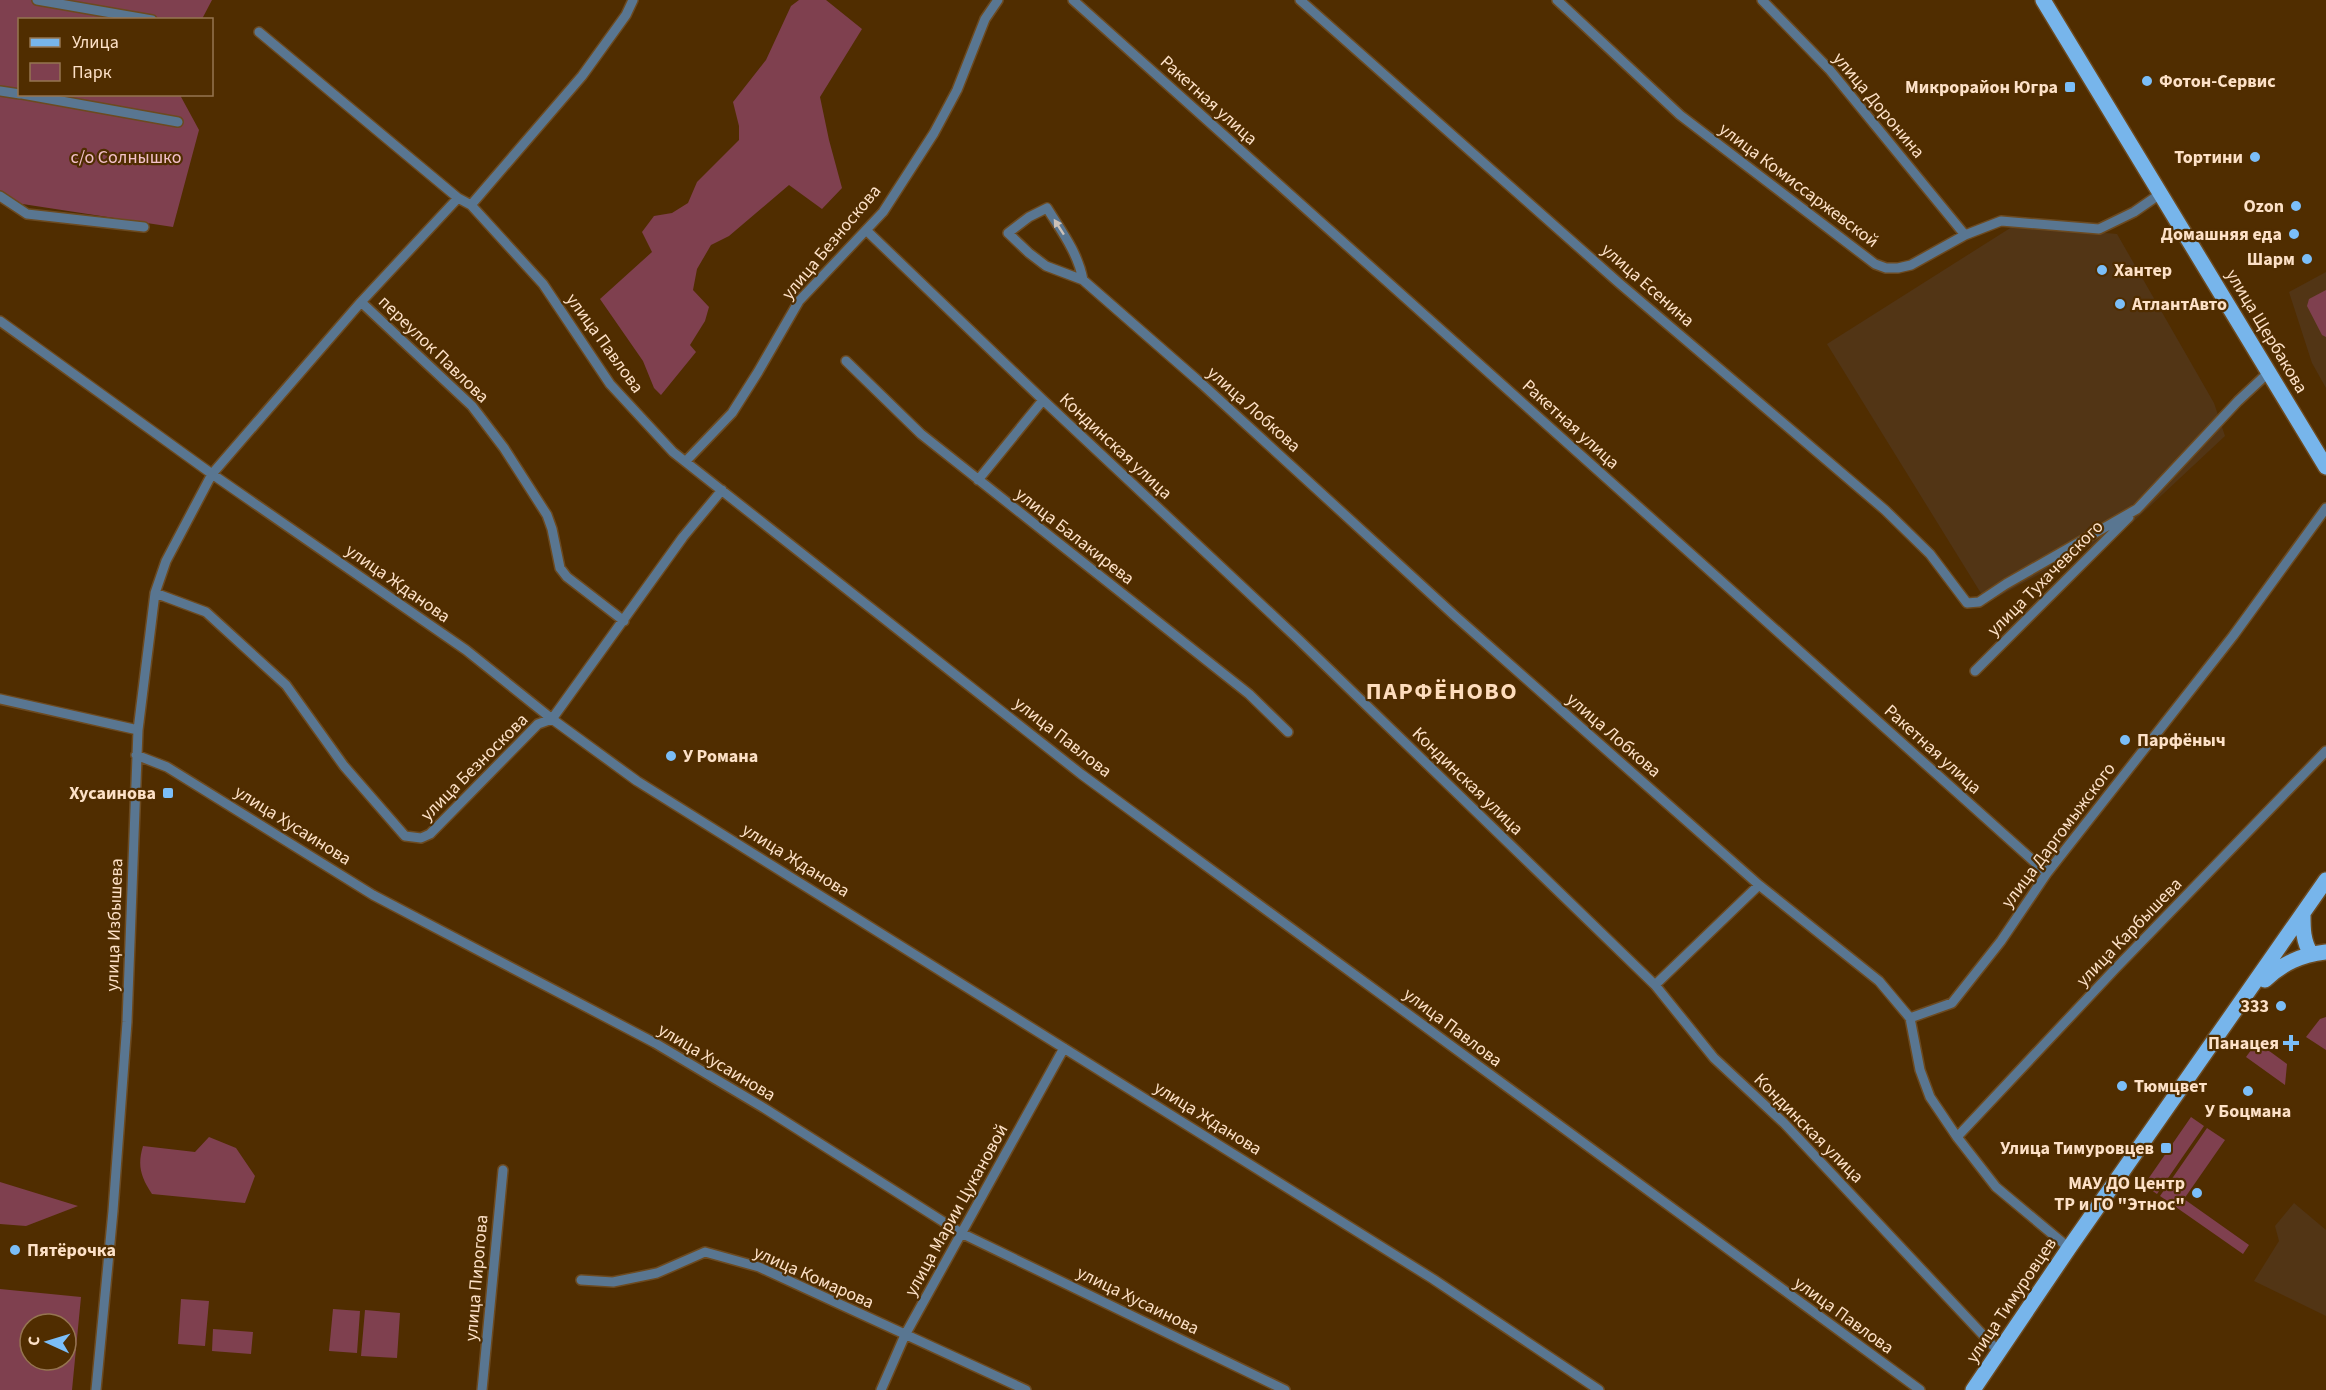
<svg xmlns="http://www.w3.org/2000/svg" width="2326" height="1390" font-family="'Source Sans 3',sans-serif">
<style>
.built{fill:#523515}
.green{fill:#7f404f;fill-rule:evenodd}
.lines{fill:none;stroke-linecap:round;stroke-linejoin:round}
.minor-casing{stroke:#6c4a20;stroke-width:12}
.primary-casing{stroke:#6c4a20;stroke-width:18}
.minor{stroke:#597691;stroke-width:9}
.primary{stroke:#77b5eb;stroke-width:15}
.oneway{fill:#ccc1b7}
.poi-dot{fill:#7bbef8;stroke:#502d00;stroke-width:2}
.labels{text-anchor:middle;stroke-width:4.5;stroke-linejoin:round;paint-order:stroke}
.poi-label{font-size:18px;font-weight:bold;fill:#fde1c7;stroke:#502d00;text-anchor:end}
.street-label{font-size:18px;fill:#fde1c7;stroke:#502d00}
.park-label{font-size:18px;fill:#f3c1ca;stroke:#502d00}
.district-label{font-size:24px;font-weight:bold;letter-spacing:1.5px;fill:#feddbd;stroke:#502d00}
</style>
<rect width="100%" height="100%" fill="#502d00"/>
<path class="built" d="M2015 225 2117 234 2214 403 2225 436 2132 523 1987 603 1827 344Z
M2326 272V388L2312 363 2289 292Z
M2294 1203 2326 1230V1316L2254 1281 2279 1241 2275 1226Z"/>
<path class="green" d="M0 0H212L202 19 20 20V94L180 95 199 130 173 227 16 203 0 192Z
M799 0H826L862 29 820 97 829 140 842 188 822 209 789 185 729 236 711 245 697 269 693 290 709 307 705 321 690 345 696 352 661 395 654 388 643 361 600 299 652 252 642 232 654 216 672 213 688 203 697 182 739 140V126L733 102 766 60 791 6Z
M2326 290V337L2322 335 2307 306 2309 299Z
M2326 1017V1050L2306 1037 2320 1019Z
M2257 1042 2287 1064 2285 1085 2246 1057Z
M2191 1117 2204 1126 2157 1194 2144 1185Z
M2207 1128 2225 1140 2184 1199 2249 1245 2243 1254 2160 1196Z
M209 1137 236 1148 255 1176 245 1203 152 1194C141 1177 137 1166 143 1146L195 1152Z
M0 1182 78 1206 26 1226 0 1224Z
M0 1289 81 1297 72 1390H0ZM30 1324H66V1360H30Z
M181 1299 209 1301 205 1346 178 1344Z
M333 1309 360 1311 357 1353 329 1351Z
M365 1310 400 1313 397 1358 361 1356Z
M213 1329 253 1332 251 1354 212 1351Z"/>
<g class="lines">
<defs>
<path id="minor" d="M37 0 152 20
M1073 0 2047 873
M1300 0 1619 283 1885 510 1930 554 1967 603 1979 602 2006 584 2137 509 2238 401 2269 372
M1557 0 1680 115 1875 264 1886 268H1898L1911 265 1965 235 2001 221 2099 229 2134 212 2160 194
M1762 0 1829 69 1965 235
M259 32 458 198 471 205 543 284 610 384 673 452 1081 774 1920 1390
M0 91 20 94
M22 94 178 122
M0 196 27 214 144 227
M471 205 582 76 626 15 633 0
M867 231 1043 400 1298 639 1655 985 1714 1058 1784 1123 1999 1352
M1083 280C1078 253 1062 232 1047 208L1029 217 1008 233 1029 253 1046 266 1083 280 1202 384 1454 615 1759 885 1879 981 1910 1018 1920 1070 1930 1097 1957 1137 1996 1187 2069 1248
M361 302 472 406 504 448 547 515 552 529 560 568 567 577 624 621
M0 321 212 474 466 650 552 719 637 781 1433 1279 1599 1390
M846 361 921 434 1249 694 1288 732
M686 461 732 413 758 372 799 301 883 212 934 133 957 90 985 19 998 0
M978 480 1043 400
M155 593 206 612 286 685 344 766 405 836 421 838 430 834 538 724 552 719 683 537 722 490
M1975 671 2129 517
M0 699 138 730
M136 755 167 767 373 895 655 1043 764 1108 961 1233 1285 1390
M1655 985 1759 885
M1910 1018 1952 1003 2001 941 2047 873 2233 636 2326 508
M1957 1137 2115 969 2326 751
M581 1280 613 1282 657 1273 705 1252 759 1267 1026 1390
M96 1390 113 1211 127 1022 138 730 155 593 166 561 212 474 361 302 458 198
M482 1390 503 1170
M881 1390 905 1335 1064 1048"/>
<path id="primary" d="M2043 0 2326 467
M2303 914C2303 929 2303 941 2311 954
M2265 980C2283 963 2301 955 2326 952
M1973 1390 2069 1248 2326 880"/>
</defs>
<use href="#minor" class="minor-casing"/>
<use href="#primary" class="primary-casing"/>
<use href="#minor" class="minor"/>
<use href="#primary" class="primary"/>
</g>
<defs><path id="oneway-solid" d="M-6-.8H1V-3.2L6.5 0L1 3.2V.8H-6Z" transform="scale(1.5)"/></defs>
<use class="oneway" href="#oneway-solid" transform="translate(1059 227) rotate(-123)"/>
<g class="poi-dot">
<circle cx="2147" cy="81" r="6"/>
<rect x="2064" y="81" width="12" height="12" rx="3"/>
<circle cx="2255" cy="157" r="6"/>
<circle cx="2296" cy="206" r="6"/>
<circle cx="2294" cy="234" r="6"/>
<circle cx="2307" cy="259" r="6"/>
<circle cx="2102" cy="270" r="6"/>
<circle cx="2120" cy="304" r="6"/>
<circle cx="2125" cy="740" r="6"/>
<circle cx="671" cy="756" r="6"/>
<rect x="162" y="787" width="12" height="12" rx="3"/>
<circle cx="2281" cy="1006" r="6"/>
<path d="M2288 1034h6v6h6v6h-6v6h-6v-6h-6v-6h6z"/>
<circle cx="2122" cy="1086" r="6"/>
<circle cx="2248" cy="1091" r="6"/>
<rect x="2160" y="1142" width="12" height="12" rx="3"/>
<circle cx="2197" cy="1193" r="6"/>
<circle cx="15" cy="1250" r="6"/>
</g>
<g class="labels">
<g class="poi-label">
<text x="2159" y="87" text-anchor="start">Фотон-Сервис</text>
<text x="2058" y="93">Микрорайон Югра</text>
<text x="2243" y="163">Тортини</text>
<text x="2284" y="212">Ozon</text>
<text x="2282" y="240">Домашняя еда</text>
<text x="2295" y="265">Шарм</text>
<text x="2114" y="276" text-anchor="start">Хантер</text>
<text x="2132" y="310" text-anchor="start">АтлантАвто</text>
<text x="2137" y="746" text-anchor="start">Парфёныч</text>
<text x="683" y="762" text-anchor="start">У Романа</text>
<text x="156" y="799">Хусаинова</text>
<text x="2269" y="1012">333</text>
<text x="2279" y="1049">Панацея</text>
<text x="2134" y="1092" text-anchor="start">Тюмцвет</text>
<text x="2248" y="1117" text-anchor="middle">У Боцмана</text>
<text x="2154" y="1154">Улица Тимуровцев</text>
<text x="2185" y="1189">МАУ ДО Центр<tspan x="2185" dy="21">ТР и ГО "Этнос"</tspan></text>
<text x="27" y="1256" text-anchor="start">Пятёрочка</text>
</g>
<g class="street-label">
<text transform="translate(1209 100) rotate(42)" y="6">Ракетная улица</text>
<text transform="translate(1879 105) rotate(50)" y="6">улица Доронина</text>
<text transform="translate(1799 185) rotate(37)" y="6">улица Комиссаржевской</text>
<text transform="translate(831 242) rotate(-50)" y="6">улица Безноскова</text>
<text transform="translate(1648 285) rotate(41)" y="6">улица Есенина</text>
<text transform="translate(2267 331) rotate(59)" y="6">улица Щербакова</text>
<text transform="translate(605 343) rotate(54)" y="6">улица Павлова</text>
<text transform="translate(434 349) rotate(44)" y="6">переулок Павлова</text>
<text transform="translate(1254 409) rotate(42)" y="6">улица Лобкова</text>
<text transform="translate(1571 424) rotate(42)" y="6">Ракетная улица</text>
<text transform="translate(1116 446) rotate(43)" y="6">Кондинская улица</text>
<text transform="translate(1075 536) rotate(38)" y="6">улица Балакирева</text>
<text transform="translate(2045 578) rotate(-45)" y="6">улица Тухачевского</text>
<text transform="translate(398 583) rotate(35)" y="6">улица Жданова</text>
<text transform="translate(1614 735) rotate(41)" y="6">улица Лобкова</text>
<text transform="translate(1063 737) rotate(38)" y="6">улица Павлова</text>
<text transform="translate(1933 749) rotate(42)" y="6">Ракетная улица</text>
<text transform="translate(474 767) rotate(-45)" y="6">улица Безноскова</text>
<text transform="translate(1468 781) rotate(44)" y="6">Кондинская улица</text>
<text transform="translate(293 825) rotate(32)" y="6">улица Хусаинова</text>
<text transform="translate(2058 835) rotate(-53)" y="6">улица Даргомыжского</text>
<text transform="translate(796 860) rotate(32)" y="6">улица Жданова</text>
<text transform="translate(114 925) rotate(-88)" y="6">улица Избышева</text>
<text transform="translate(2129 932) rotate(-46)" y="6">улица Карбышева</text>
<text transform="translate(1453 1027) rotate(37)" y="6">улица Павлова</text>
<text transform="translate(717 1062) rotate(31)" y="6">улица Хусаинова</text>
<text transform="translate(1208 1118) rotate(32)" y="6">улица Жданова</text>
<text transform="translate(1809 1128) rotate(45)" y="6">Кондинская улица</text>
<text transform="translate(956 1210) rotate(-61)" y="6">улица Марии Цукановой</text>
<text transform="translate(814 1277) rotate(24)" y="6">улица Комарова</text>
<text transform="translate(476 1278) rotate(-85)" y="6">улица Пирогова</text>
<text transform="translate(1138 1300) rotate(26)" y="6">улица Хусаинова</text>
<text transform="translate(2011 1300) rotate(-56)" y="6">улица Тимуровцев</text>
<text transform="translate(1844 1315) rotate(36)" y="6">улица Павлова</text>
</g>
<g class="park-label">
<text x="126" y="163">с/о Солнышко</text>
</g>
<g class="district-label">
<text x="1442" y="699">ПАРФЁНОВО</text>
</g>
</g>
<rect x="18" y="18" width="195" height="78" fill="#502d00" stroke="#957550" stroke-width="1.5"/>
<rect x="30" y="38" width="30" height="9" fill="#77b5eb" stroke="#957550" stroke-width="1.5"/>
<text x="72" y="48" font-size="18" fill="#fde1c7">Улица</text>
<rect x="30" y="63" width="30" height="18" fill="#7f404f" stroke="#957550" stroke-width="1.5"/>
<text x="72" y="78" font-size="18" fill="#fde1c7">Парк</text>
<g transform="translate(48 1342) rotate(274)"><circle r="28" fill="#502d00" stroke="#957550" stroke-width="1.5"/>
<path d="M0-4.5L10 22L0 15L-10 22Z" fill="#7bbef8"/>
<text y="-9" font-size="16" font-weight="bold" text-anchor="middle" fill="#fde1c7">С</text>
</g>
</svg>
